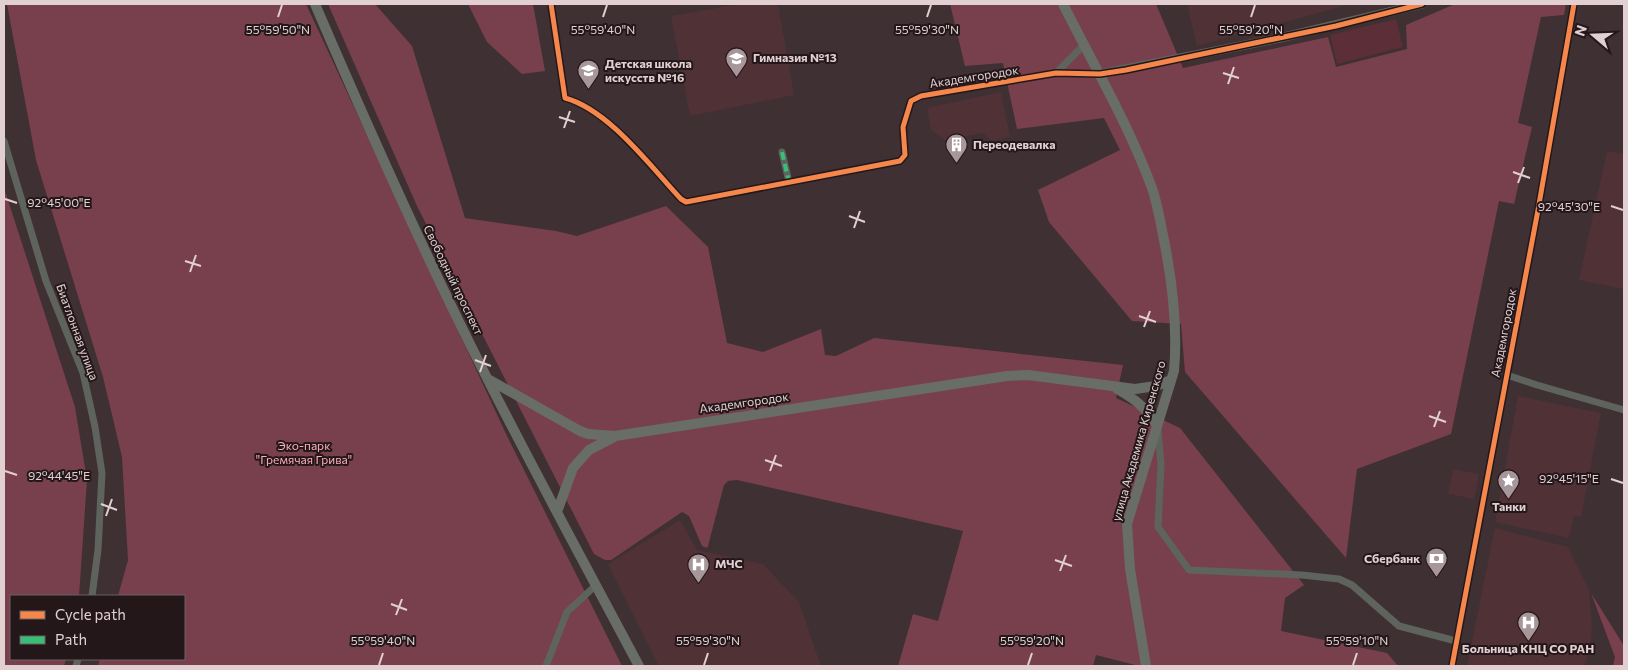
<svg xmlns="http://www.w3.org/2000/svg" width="1628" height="670" font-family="Commissioner,sans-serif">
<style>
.built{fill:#503136}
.green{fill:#5c2e37}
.forest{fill:#78404c}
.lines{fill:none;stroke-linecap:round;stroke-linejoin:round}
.minor{stroke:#5e635e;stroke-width:7}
.tertiary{stroke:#5e635e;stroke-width:9}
.secondary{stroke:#686d67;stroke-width:10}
.quiet{stroke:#3abd76;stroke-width:4;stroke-dasharray:8 4;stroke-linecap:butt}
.cycleway-casing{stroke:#231719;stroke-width:8}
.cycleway{stroke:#f5874c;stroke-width:5}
.ticks{fill:none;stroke:#e1cfd2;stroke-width:2}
.labels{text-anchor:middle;stroke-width:4;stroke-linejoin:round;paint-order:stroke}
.poi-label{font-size:12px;font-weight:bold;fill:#e1cfd2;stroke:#231719;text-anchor:start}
.street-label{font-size:12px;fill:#e1cfd2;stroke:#231719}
.park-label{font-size:12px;fill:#fcaebb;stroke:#231719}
.ticks-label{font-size:12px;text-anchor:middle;fill:#e1cfd2;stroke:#231719;stroke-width:4;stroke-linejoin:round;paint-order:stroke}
</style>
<rect width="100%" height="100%" fill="#3f3033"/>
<path class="built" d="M739 4H778L794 95 690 116 671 16Z
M1187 4H1351L1197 46Z
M1001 92 1010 137 992 141 983 133 945 140 931 130 927 108Z
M1607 151 1624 154V289L1579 280Z
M1518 396 1601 413 1581 517 1574 515 1569 538 1495 522Z
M1453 469 1479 474 1474 499 1448 494Z
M680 520 697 550 763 564 799 602 821 666H659L608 564Z
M1495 528 1568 547 1589 590 1592 627 1591 639 1585 666H1467Z"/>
<path class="green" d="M1396 19 1403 47 1337 64 1330 35Z"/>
<path class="forest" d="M7 4H306L507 436 622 666H98L100 659H184V596H118L128 560 122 457 103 377 36 160Z
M328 4H375L412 46 465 218 556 231 577 236 666 206 708 247 727 343 763 352 821 329 825 355 836 356 874 338 1123 365 1116 398 1180 428 1304 585 1285 598 1281 631 1387 653 1398 666H1139L1096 655 1093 666H898L913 614 938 621 963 531 737 480 728 481 724 485 708 546 707 548 702 546 689 516 682 512 611 560H605L594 554 417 206Z
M468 4H533L545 71 522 74 487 42Z
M950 4H1156L1183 68 1328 37 1336 67 1407 49 1406 25 1455 4H1566L1564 15 1541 17 1518 123 1532 127 1514 204 1499 201 1451 434 1357 469 1346 558 1185 372 1181 324 1132 321 1049 222 1038 190 1120 150 1104 118 1017 129 1003 63 965 66Z
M4 188 75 407 87 480 79 596H11V659H66L64 666H4Z
M1591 593 1624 646V666H1613L1615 657Z"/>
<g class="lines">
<path class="minor" d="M551 4 565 98C609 110 650 166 681 199L686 202 900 161 905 155 903 127 911 101 921 96 1056 73 1100 74
M1056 73 1084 45
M4 141 46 281 83 373 95 427 102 473 98 550 92 596
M782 152 789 182
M1507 375 1537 385 1624 410
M1158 430 1161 464 1158 527 1189 570 1302 575 1339 579 1352 585 1399 626 1456 641
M76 666 78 659
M546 666 567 612 595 586
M1452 666 1538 210 1574 4"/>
<path class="tertiary" d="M1100 74 1280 38 1422 4"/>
<path class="secondary" d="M315 4C369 130 425 256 487 378 536 475 588 570 639 666
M1063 4C1093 64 1128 123 1152 188 1157 203 1160 219 1163 235 1172 279 1178 326 1174 371L1127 524 1130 569 1146 666
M488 379 580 431 588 434 615 436 1007 376 1028 375 1135 389 1156 386 1171 380
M1117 389C1135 399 1145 407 1157 425
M557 512 573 468 589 450 614 437"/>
<path class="quiet" d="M782 152 789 182"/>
<defs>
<path id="cycleway" d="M551 4 565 98C609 110 650 166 681 199L686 202 900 161 905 155 903 127 911 101 921 96 1056 73 1100 74 1126 70 1336 26 1422 4
M1452 666 1538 210 1574 4"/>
</defs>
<use href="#cycleway" class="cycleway-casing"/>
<use href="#cycleway" class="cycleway"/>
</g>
<path class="ticks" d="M278 17 282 5M603 17 607 5M927 17 931 5M1251 17 1255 5M1223 73 1239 78M1228 84 1234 67M559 117 575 122M564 128 570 111M1513 172 1530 178M1518 183 1524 167M5 199 17 203M1611 206 1623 210M849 216 865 222M854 228 860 211M185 261 201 266M190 272 196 255M1139 316 1156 322M1144 327 1150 311M475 360 491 366M480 372 486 355M1429 416 1446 422M1434 427 1440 411M765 460 782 466M5 471 17 475M770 471 776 455M1611 479 1623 483M101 504 117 510M106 516 112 499M1055 560 1072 566M1060 571 1066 555M391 604 407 610M396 615 402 599M379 665 383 653M704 665 708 653M1028 665 1032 653M1353 665 1357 653"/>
<defs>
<symbol id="school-pin" viewBox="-11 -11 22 30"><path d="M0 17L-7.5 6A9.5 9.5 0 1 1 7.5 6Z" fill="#a8979a" stroke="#231719"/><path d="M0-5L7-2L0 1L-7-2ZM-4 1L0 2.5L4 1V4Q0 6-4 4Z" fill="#fff"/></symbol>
<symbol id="building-pin" viewBox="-11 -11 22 30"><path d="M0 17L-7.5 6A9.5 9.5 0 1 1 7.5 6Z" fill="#a8979a" stroke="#231719"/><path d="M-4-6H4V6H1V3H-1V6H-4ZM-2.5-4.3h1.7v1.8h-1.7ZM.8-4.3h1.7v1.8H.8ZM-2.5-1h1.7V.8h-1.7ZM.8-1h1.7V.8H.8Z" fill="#fff"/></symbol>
<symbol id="sight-pin" viewBox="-11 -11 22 30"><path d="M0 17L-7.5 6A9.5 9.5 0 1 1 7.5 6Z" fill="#a8979a" stroke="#231719"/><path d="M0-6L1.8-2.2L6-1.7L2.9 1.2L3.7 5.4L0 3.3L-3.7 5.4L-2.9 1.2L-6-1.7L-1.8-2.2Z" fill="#fff"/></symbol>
<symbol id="bank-pin" viewBox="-11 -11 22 30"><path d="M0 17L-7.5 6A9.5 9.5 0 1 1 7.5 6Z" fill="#a8979a" stroke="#231719"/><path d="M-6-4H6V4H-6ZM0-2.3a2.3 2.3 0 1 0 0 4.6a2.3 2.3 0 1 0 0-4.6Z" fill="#fff"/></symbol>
<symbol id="hospital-pin" viewBox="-11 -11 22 30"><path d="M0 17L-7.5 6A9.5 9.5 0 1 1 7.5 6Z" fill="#a8979a" stroke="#231719"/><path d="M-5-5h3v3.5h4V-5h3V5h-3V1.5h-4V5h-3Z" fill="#fff"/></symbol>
</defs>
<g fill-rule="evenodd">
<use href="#school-pin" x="724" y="46" width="25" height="34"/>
<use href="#school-pin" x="576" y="58" width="25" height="34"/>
<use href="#building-pin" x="944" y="132" width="25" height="34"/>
<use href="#sight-pin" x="1496" y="468" width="25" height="34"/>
<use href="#bank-pin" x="1424" y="546" width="25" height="34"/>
<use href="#hospital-pin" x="686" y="552" width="25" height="34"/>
<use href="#hospital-pin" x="1516" y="610" width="25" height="34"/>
</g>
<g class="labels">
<g class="poi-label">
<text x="753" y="62">Гимназия №13</text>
<text x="605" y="68">Детская школа<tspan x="605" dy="14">искусств №16</tspan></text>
<text x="973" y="149">Переодевалка</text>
<text x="1509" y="511" text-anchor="middle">Танки</text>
<text x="1420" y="563" text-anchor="end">Сбербанк</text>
<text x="715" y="568">МЧС</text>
<text x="1528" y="653" text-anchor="middle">Больница КНЦ СО РАН</text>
</g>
<g class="street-label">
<text transform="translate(974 77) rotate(-9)" y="4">Академгородок</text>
<text transform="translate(453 280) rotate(64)" y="4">Свободный проспект</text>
<text transform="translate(77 332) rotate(70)" y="4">Биатлонная улица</text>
<text transform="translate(1504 333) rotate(-79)" y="4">Академгородок</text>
<text transform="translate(744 403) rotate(-8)" y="4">Академгородок</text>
<text transform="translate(1139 441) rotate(-74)" y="4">улица Академика Киренского</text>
</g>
<g class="park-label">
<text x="304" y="450">Эко-парк<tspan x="304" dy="14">"Гремячая Грива"</tspan></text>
</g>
</g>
<g class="ticks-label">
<text x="278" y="34">55°59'50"N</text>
<text x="603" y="34">55°59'40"N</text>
<text x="927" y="34">55°59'30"N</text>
<text x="1251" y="34">55°59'20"N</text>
<text x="59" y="207">92°45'00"E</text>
<text x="1569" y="211">92°45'30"E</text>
<text x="59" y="480">92°44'45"E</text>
<text x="1569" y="483">92°45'15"E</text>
<text x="383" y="645">55°59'40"N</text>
<text x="708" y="645">55°59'30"N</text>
<text x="1032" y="645">55°59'20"N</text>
<text x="1357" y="645">55°59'10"N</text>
</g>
<rect width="1628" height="670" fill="none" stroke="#e1cfd2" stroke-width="10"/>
<rect x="10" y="595" width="175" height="65" fill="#231719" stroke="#6f6163"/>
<rect x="20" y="611" width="25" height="8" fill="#f5874c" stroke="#6f6163"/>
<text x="55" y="620" font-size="15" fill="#e1cfd2">Cycle path</text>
<rect x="20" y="636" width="25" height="8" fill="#3abd76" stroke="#6f6163"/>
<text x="55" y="645" font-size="15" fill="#e1cfd2">Path</text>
<g transform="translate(1593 35) rotate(289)" stroke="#231719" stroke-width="4" paint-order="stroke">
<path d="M0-4L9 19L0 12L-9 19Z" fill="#e1cfd2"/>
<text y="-8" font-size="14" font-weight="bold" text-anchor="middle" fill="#e1cfd2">N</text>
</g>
</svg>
